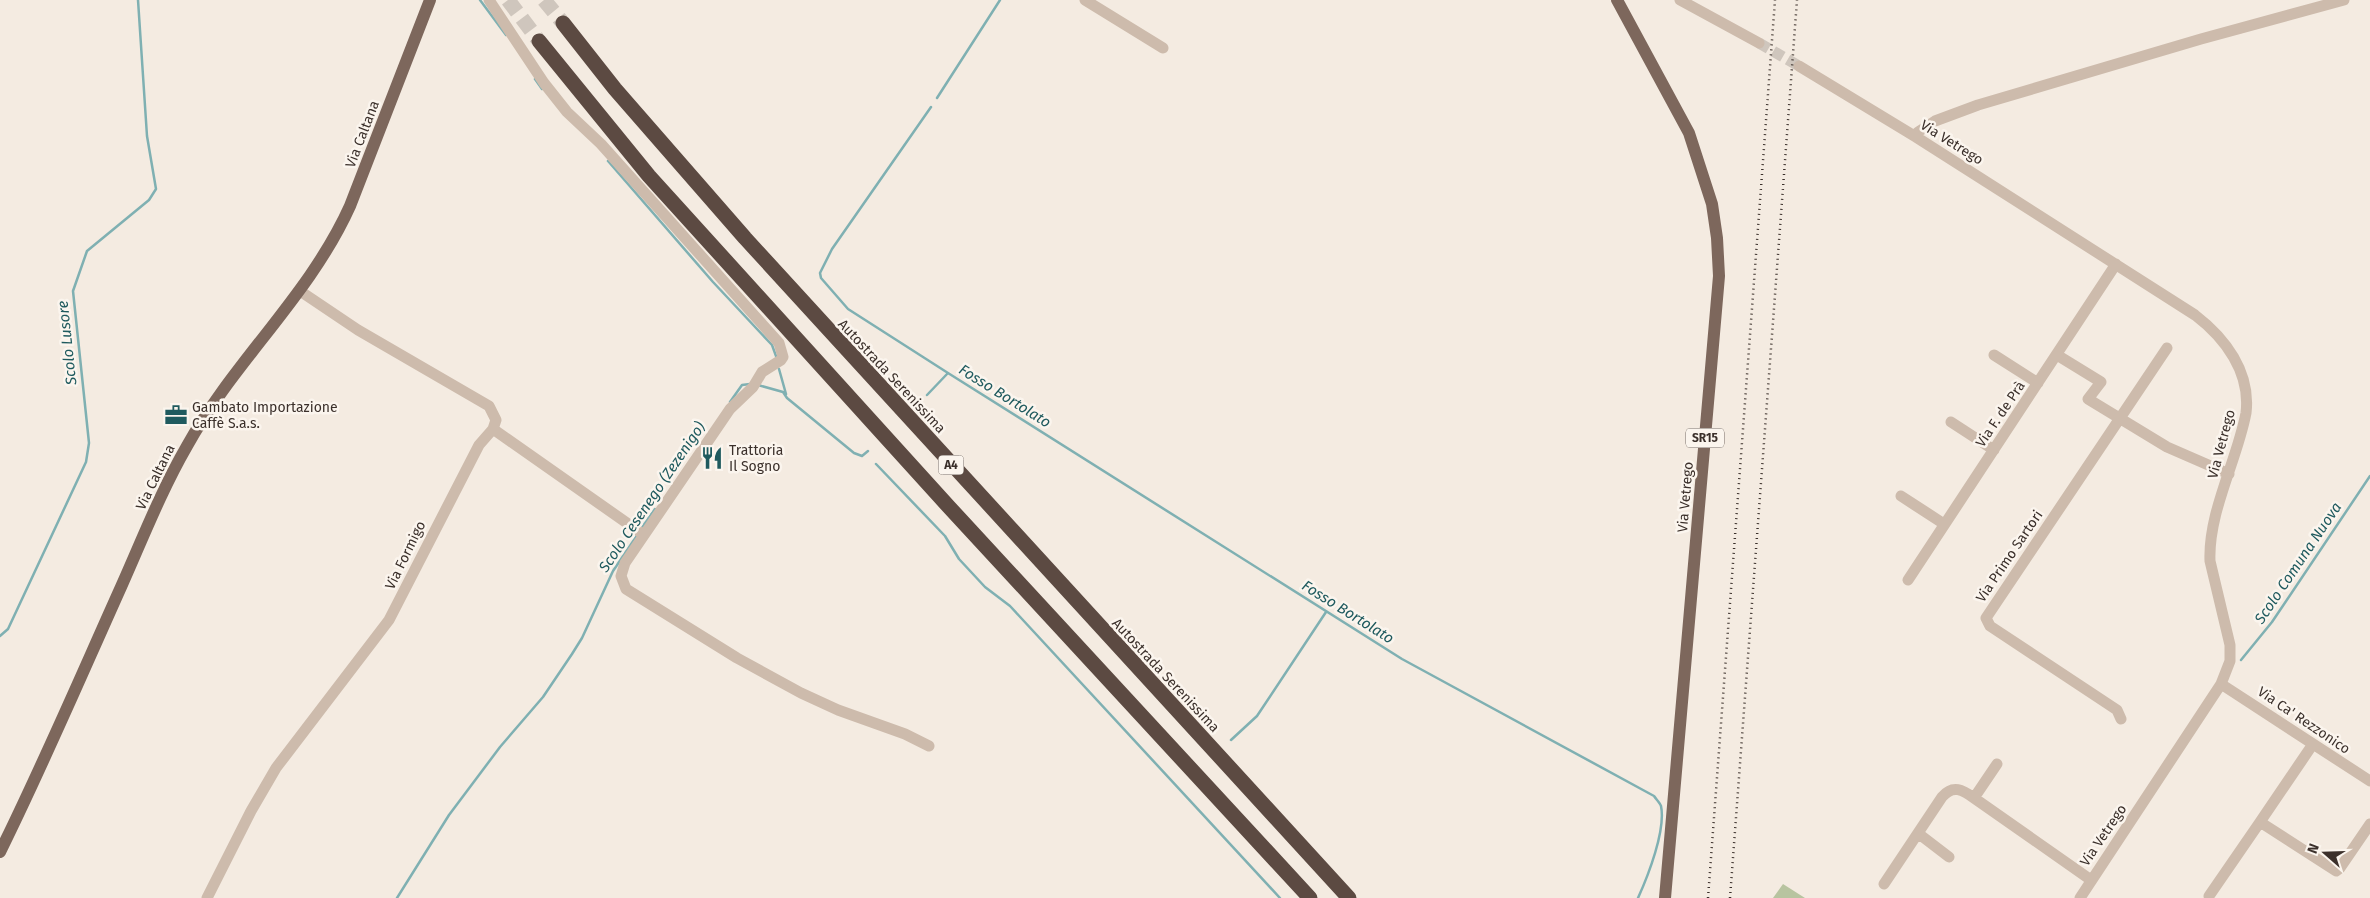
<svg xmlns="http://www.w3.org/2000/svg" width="2370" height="898" font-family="'Fira Sans',sans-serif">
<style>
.green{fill:#b8c4a0}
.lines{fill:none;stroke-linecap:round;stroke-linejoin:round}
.stream{stroke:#7fb0b2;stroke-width:2.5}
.minor-tunnel{stroke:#cfc6bd;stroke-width:11;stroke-dasharray:11 5.5;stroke-linecap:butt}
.highway-tunnel{stroke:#cfc6bd;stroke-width:15;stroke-dasharray:15 8;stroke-linecap:butt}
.minor{stroke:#cdbbac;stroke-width:11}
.major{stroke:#7d675c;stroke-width:12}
.highway{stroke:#5c4a42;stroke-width:15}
.rail{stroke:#3b302b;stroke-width:2.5;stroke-dasharray:1 4;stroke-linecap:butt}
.labels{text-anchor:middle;stroke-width:5;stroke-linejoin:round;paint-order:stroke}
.shield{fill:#fbf5ee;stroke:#756b66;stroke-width:1}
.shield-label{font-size:12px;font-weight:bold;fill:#3b302b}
.street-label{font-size:14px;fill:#3b302b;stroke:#fbf5ee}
.poi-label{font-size:14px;fill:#3b302b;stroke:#fbf5ee;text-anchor:start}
.water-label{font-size:15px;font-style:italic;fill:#1f5a5e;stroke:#fbf5ee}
</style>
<rect width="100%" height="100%" fill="#f4ebe1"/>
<path class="green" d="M1783 884 1805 898H1773Z"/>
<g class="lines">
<path class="stream" d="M480 0 506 35
M535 79 542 89
M937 98 1000 0
M608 161 713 282 772 345 776 356
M779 369 786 394
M948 373 1402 659 1654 796C1656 799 1660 803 1661 806 1666 830 1648 876 1638 898
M758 385 783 392 787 398 854 453 862 456 868 451
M927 395 948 373 848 309 821 278 820 273 832 249 931 107
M730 402 742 385 750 384
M876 464 945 536 959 559 985 587 1010 606 1280 898
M641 529 655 509
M0 636 8 629 86 462 89 443 73 291 87 251 149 200 156 189 147 136 138 0
M2241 660 2272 622 2370 476
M1231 740 1257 716 1326 612
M397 898 449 815 500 747 543 697 572 654 582 638 613 571 638 534"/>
<path class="minor-tunnel" d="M1759 43 1799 66"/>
<path class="highway-tunnel" d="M508 0 539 41
M544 0 563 23"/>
<path class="minor" d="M489 0 544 83 567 112 601 144 779 343 783 357 781 360 762 372 753 387 730 409 625 563 621 576 626 589 737 658 801 693 838 710 905 734 929 746
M1085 0 1163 48
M1680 0 1759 43
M1799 66 1916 137 2195 315C2225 338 2251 372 2246 413 2237 461 2208 512 2210 561L2230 645V661L2221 684 2080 898
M1916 137 1918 132 1935 121 1978 105 2201 39 2344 0
M1994 355 2038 383
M2057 355 2101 382 2088 399 2167 447 2229 474
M1951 422 1994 450
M493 429 644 535
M1901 496 1944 524
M1908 580 2116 264
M2221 684 2370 781
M2121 719 2117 710 1990 626 1986 618 2167 348
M2313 744 2260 822 2336 871 2340 868 2370 824
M1974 798 1997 764
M1919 834 1949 857
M1884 884 1942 797C1953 784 1963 790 1974 798L2091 880
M2209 896 2260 822
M207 898 251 811 276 768 389 620 479 445 493 429 496 420 489 406 358 330 300 291"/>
<path class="major" d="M1617 0 1689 133 1712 204 1717 238 1719 276 1665 898
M0 852C43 765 81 676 121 587 142 540 161 491 187 446 234 361 310 295 350 206L430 0"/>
<path class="highway" d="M563 23 615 89 745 238 1349 898
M539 41 649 176 949 507 1310 898"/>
<path class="rail" d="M1708 898 1775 0
M1730 898 1797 0"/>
</g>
<defs>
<symbol id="office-bare" viewBox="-9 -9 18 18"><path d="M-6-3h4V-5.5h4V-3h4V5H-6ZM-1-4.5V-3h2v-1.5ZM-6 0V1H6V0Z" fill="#1f5a5e" stroke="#fbf5ee" stroke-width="2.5" paint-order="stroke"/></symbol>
<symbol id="restaurant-bare" viewBox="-9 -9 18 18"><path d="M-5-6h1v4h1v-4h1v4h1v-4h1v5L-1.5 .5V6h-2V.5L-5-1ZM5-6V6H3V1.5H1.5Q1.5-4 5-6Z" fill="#1f5a5e" stroke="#fbf5ee" stroke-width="2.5" paint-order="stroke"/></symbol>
</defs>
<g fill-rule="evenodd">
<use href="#office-bare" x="160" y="399" width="32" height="32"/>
<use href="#restaurant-bare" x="696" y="442" width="32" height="32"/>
</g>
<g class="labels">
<g class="shield">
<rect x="1686" y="428.5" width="38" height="19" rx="4"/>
<rect x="938.5" y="455.5" width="25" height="19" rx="4"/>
</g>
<g class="shield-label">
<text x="1705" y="442">SR15</text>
<text x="951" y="469">A4</text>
</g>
<g class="street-label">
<text transform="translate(362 134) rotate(-69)" y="5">Via Caltana</text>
<text transform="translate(1952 142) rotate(32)" y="5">Via Vetrego</text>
<text transform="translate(892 376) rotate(47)" y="5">Autostrada Serenissima</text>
<text transform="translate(2000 414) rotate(-56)" y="5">Via F. de Prà</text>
<text transform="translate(2221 444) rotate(-75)" y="5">Via Vetrego</text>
<text transform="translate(155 477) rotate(-64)" y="5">Via Caltana</text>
<text transform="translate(1685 497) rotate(-85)" y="5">Via Vetrego</text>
<text transform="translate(405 555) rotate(-64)" y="5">Via Formigo</text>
<text transform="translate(2009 556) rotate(-56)" y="5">Via Primo Sartori</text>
<text transform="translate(1166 675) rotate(47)" y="5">Autostrada Serenissima</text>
<text transform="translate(2304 720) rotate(34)" y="5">Via Ca' Rezzonico</text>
<text transform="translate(2103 835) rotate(-56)" y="5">Via Vetrego</text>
</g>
<g class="poi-label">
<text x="192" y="412">Gambato Importazione<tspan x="192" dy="16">Caffè S.a.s.</tspan></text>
<text x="729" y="455">Trattoria<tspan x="729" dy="16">Il Sogno</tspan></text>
</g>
<g class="water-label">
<text transform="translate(67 343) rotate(-96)" y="5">Scolo Lusore</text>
<text transform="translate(1005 396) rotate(32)" y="5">Fosso Bortolato</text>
<text transform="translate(652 497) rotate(-56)" y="5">Scolo Cesenego (Zezenigo)</text>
<text transform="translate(2298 563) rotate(-56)" y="5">Scolo Comuna Nuova</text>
<text transform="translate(1348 612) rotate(32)" y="5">Fosso Bortolato</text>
</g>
</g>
<g transform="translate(2325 853) rotate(290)" stroke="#fbf5ee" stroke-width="4" paint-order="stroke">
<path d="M0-4L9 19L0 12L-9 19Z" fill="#3b302b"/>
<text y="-8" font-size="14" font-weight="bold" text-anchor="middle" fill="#3b302b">N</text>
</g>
</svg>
